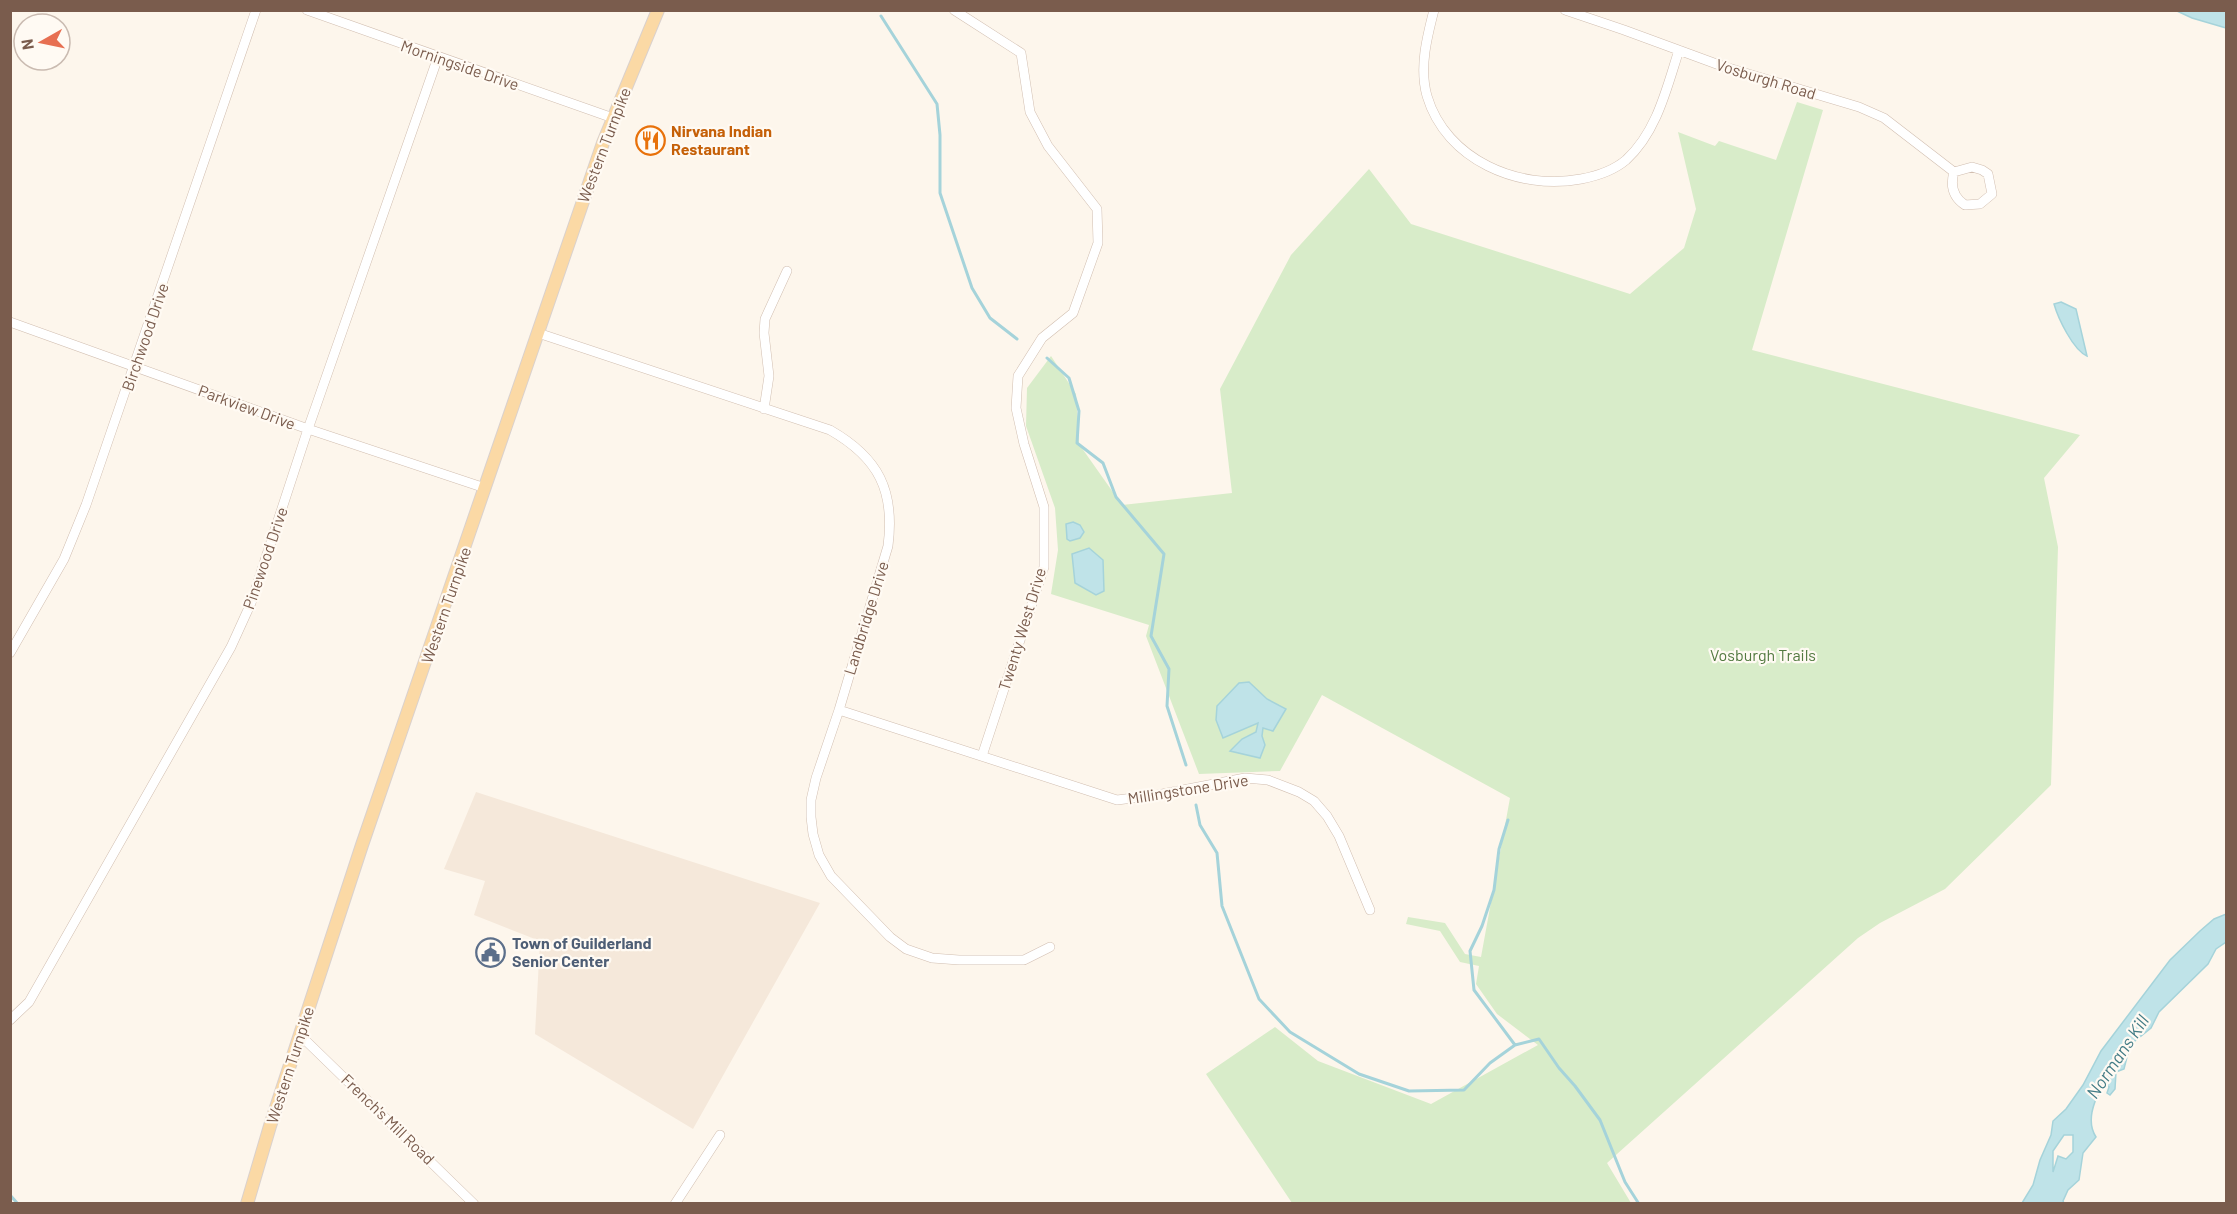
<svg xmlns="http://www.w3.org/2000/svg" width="2237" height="1214" font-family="Barlow,sans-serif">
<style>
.residential{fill:#f5e8da}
.green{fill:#d8ecc9}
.water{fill:#bfe3e8;stroke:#a5d3da;stroke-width:1.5;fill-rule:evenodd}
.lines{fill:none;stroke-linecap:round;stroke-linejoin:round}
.stream{stroke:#a5d3da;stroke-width:3}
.minor-casing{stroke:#d1beb0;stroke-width:10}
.major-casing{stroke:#dad1cd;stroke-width:14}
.minor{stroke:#fff;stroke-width:9}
.major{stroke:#fbd9a5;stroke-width:12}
.labels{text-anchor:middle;stroke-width:4.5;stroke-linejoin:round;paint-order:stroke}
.street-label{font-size:16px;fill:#7a5c4d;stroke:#fffaf3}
.food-label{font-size:16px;font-weight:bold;fill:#c56008;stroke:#fffaf3;text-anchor:start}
.park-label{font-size:16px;fill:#537a41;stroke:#fffaf3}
.service-label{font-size:16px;font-weight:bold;fill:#4e5e75;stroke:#fffaf3;text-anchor:start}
.water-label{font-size:18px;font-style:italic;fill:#437c86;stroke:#fffaf3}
</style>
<rect width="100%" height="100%" fill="#fdf6ec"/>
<path class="residential" d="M476 792 820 903 693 1129 535 1034 540 941 474 915 485 881 444 869Z"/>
<path class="green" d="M1797 102 1823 110 1752 350 2080 435 2044 478 2058 547 2051 785 1945 889 1880 923 1858 938 1607 1163 1631 1203H1292L1206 1074 1275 1027 1318 1061 1431 1104 1538 1045 1497 1014 1476 984 1479 966 1460 962 1440 931 1406 924 1408 917 1445 923 1465 954 1481 957 1510 798 1322 695 1280 771 1199 774 1146 636 1149 625 1051 594 1058 550 1055 508 1026 426 1027 388 1051 356 1076 394 1079 444 1122 505 1232 493 1220 389 1291 255 1369 169 1411 224 1630 294 1684 248 1696 209 1678 132 1715 146 1719 141 1776 160Z"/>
<path class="water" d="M2177 11H2226V28L2192 18Z
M2061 302 2076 309 2087 356C2073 350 2058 318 2054 304Z
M1073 522 1080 525 1084 532 1080 538 1070 541 1067 539 1066 524Z
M1089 548 1103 560 1104 591 1096 595 1075 583 1072 554Z
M1249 682 1267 699 1286 709 1273 731 1263 728 1262 736 1265 745 1260 758 1230 751 1242 739 1256 732 1258 723 1223 738 1216 720 1217 706 1239 683Z
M2226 914V942L2216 949 2208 964 2159 1012 2151 1028 2130 1045 2124 1069 2116 1072 2115 1089 2110 1095 2107 1093 2109 1087 2105 1082C2095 1098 2085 1120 2096 1137L2083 1153 2079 1180 2068 1190 2063 1201 2064 1203H2022L2033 1185 2040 1160 2051 1135 2053 1121 2066 1109 2083 1085 2101 1051 2170 960 2200 931 2214 919ZM2064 1135H2073V1152L2066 1159 2058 1156 2053 1172V1151Z"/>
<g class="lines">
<path class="stream" d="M881 16 937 104 940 135V193L972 288 990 318 1017 339
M1047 358 1069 378 1079 411 1077 443 1103 463 1116 497 1164 554 1151 636 1169 669 1167 706 1186 765
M1196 805 1200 825 1217 853 1222 906 1259 999 1290 1032 1359 1074 1409 1091 1464 1090 1490 1063 1515 1045
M1508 820 1499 849 1494 890 1482 926 1470 951 1474 990 1515 1045 1539 1039 1559 1068 1575 1086 1600 1120 1625 1182 1639 1204
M10 1195 18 1204"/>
<defs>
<path id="minor" d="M307 10 613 118
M954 10 1021 53 1030 112 1048 146 1097 209 1098 243 1073 313 1042 338 1018 376 1016 408 1024 444 1044 507V567L982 756
M1434 10C1427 37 1419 68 1427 96 1446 160 1519 191 1581 179 1597 176 1613 171 1626 160 1657 132 1667 87 1679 50
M1565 10 1624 30 1722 66 1859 107 1884 118 1954 172
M1972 167 1982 170 1988 174 1992 194 1980 204 1965 205C1953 197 1950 186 1954 172Z
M10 322 308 429 485 488
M538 333 830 430C879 458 895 491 888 546L839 710 816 778 811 800V817L813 834 819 855 831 876 890 937 906 949 932 958 959 960H1024L1050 947
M764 409 769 376 764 333 765 319 787 271
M10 653 64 559 86 505 256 10
M839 710 1117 800 1157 795 1245 778 1268 780 1299 792 1314 801 1327 816 1339 836 1370 910
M10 1020 29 1002 231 647 251 603 308 429 438 57
M300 1035 474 1204
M675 1204 720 1135"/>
<path id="major" d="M247 1204 270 1126 362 845 603 143 658 10"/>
</defs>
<use href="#minor" class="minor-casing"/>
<use href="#major" class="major-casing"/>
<use href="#minor" class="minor"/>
<use href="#major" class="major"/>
</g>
<defs>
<symbol id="restaurant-ring" viewBox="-11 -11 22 22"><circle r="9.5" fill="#fffaf3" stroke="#e8710a" stroke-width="1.5"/><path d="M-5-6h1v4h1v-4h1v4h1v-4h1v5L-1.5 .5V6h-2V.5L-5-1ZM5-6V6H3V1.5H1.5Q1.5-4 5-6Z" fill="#e8710a"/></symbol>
<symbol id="civic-ring" viewBox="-11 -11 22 22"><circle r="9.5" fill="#fffaf3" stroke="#5c6f8a" stroke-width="1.5"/><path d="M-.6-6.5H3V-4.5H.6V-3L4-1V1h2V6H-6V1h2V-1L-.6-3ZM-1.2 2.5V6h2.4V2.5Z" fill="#5c6f8a"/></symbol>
</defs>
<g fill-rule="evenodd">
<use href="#restaurant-ring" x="634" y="124" width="33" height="33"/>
<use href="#civic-ring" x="474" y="936" width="33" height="33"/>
</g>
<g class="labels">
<g class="street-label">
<text transform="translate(460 65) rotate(19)" y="6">Morningside Drive</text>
<text transform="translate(1766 79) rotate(17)" y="6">Vosburgh Road</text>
<text transform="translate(604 145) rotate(-69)" y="6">Western Turnpike</text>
<text transform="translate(145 337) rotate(-71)" y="6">Birchwood Drive</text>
<text transform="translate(247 407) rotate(20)" y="6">Parkview Drive</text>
<text transform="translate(265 558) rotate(-71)" y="6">Pinewood Drive</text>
<text transform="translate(446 605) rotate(-71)" y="6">Western Turnpike</text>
<text transform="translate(866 618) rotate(-73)" y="6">Landbridge Drive</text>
<text transform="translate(1022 629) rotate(-73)" y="6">Twenty West Drive</text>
<text transform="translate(1188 789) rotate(-9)" y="6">Millingstone Drive</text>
<text transform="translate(290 1065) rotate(-72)" y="6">Western Turnpike</text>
<text transform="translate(388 1119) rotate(44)" y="6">French's Mill Road</text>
</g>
<g class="food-label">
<text x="671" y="137">Nirvana Indian<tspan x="671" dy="18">Restaurant</tspan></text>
</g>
<g class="park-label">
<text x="1763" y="661">Vosburgh Trails</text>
</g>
<g class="service-label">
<text x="512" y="949">Town of Guilderland<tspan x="512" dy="18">Senior Center</tspan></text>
</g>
<g class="water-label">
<text transform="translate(2118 1057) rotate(-56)" y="6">Normans Kill</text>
</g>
</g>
<rect width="2237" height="1214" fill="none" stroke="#7a5c4d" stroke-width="24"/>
<g transform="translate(42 42) rotate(261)"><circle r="28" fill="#fffaf3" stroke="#cabbb1" stroke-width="1.5"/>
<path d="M0-4.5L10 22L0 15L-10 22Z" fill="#e76f51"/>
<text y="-9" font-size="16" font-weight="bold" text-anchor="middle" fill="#7a5c4d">N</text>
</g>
</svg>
